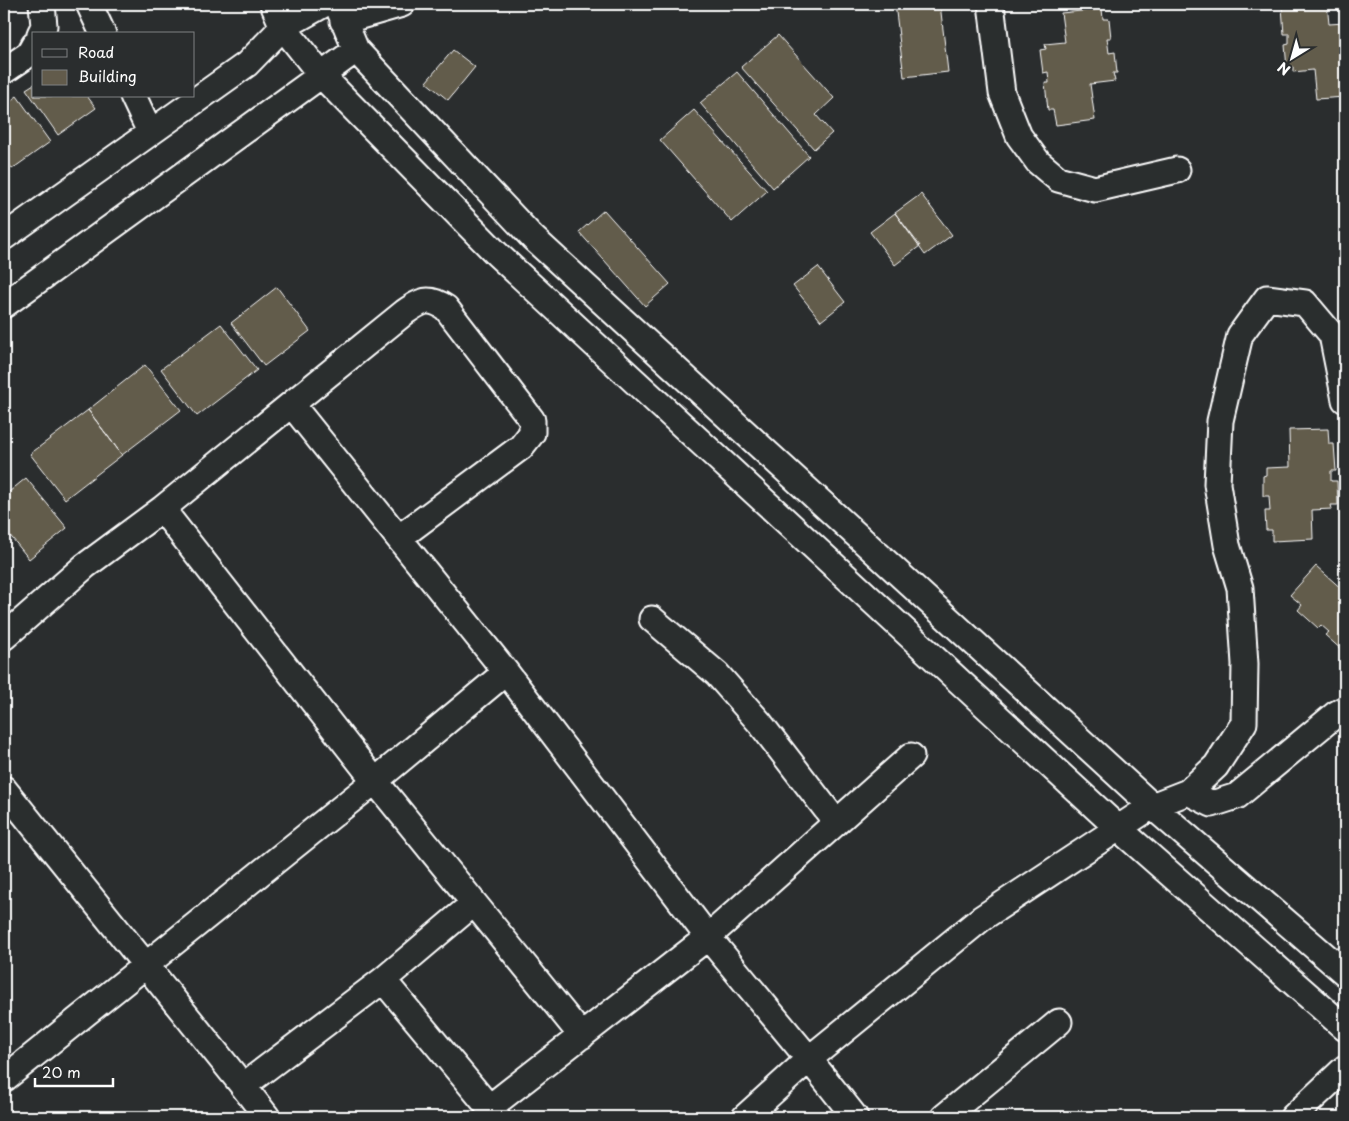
<svg xmlns="http://www.w3.org/2000/svg" width="1349" height="1121" font-family="'Playpen Sans',sans-serif">
<style>
.building{fill:#625b4b;stroke:#fff}
.lines{fill:none;stroke-linecap:round;stroke-linejoin:round}
.minor-casing{stroke:#fff;stroke-width:29}
.minor{stroke:#2a2d2e;stroke-width:25}
</style>
<rect width="100%" height="100%" fill="#2a2d2e"/>
<filter id="ink" filterUnits="userSpaceOnUse"><feTurbulence type="fractalNoise" baseFrequency=".02" numOctaves="2"/><feDisplacementMap in="SourceGraphic" scale="10" xChannelSelector="R" yChannelSelector="G"/><feConvolveMatrix kernelMatrix="1 2 1 2 8 2 1 2 1" color-interpolation-filters="sRGB"/></filter>
<g filter="url(#ink)">
<path class="building" d="M895 4H940L948 72 904 77Z
M1287 4H1327L1329 24 1345 23V97L1316 99 1313 70 1293 72V67L1287 68 1285 45 1289 44V34H1284L1282 7 1288 6Z
M1102 9 1103 19H1109L1111 38H1107L1109 53 1115 52 1117 73H1113L1115 81 1090 84 1095 120 1056 125 1053 110H1048L1045 83H1049L1048 72 1043 73 1040 50 1046 49 1045 44 1065 42 1061 13Z
M778 35 834 98 816 115 832 133 814 149 741 67Z
M453 50 475 67 448 100 426 82Z
M737 72 809 156 773 188 700 103Z
M34 84V96H87L96 108 58 135 26 89Z
M17 96 50 142 12 169 4 156V106Z
M694 110 767 191 732 222 660 140Z
M921 194 952 235 925 255 895 213Z
M604 210 670 284 645 306 579 232Z
M895 213 920 246 895 265 870 232Z
M818 267 845 302 821 321 793 286Z
M277 287 310 331 264 366 231 323Z
M221 324 257 370 197 416 161 369Z
M145 365 181 410 122 455 88 410Z
M88 410 122 455 65 499 30 454Z
M1328 429 1329 444H1334L1336 471H1331V481H1337L1338 505H1331L1332 509 1312 510 1313 539 1272 541V530H1266L1265 511H1270L1269 496H1263V476L1266 475V468L1290 467 1289 430Z
M26 478 67 528 29 559 4 528V496Z
M1316 566 1344 591 1345 589V648L1343 651 1325 635 1329 632 1321 625 1318 628 1298 610 1302 605 1290 595Z"/>
<g class="lines">
<defs>
<path id="minor" d="M89 4 103 34
M273 4 283 27 321 75 497 254 1118 828 1345 1028
M337 4 356 50 533 238 1152 806 1345 973
M991 4 1002 93 1019 136 1038 162 1058 179 1095 189 1177 170
M343 21 402 4
M40 34 44 26 42 4
M4 71 29 54 34 45
M133 96 150 132
M4 237 247 64 283 27 324 4
M4 305 356 50
M292 405 506 672 708 937 809 1059 745 1117
M162 509 375 781 582 1036
M652 619 717 674 760 723 836 822
M4 637 85 566 162 509 405 312C421 301 428 296 446 308L532 420V433L521 447 400 537
M4 789 243 1086 383 980 497 1117
M1188 792 1212 804 1237 796 1336 714 1345 709
M383 980 474 903
M4 1079 375 781 506 672
M243 1086 267 1117
M490 1107 708 937 911 756
M855 1117 809 1059 982 918 1152 806 1188 792 1216 766 1244 723 1245 664 1240 588 1227 545 1217 484 1220 421 1240 335 1267 298 1305 303 1332 335 1345 400
M944 1117 1059 1022
M1293 1117 1345 1068"/>
</defs>
<use href="#minor" class="minor-casing"/>
<use href="#minor" class="minor"/>
</g>
</g>
<rect width="1349" height="1121" fill="none" stroke="#2a2d2e" stroke-width="20"/>
<rect x="10" y="10" width="1329" height="1101" fill="none" stroke="#fff" stroke-width="2" filter="url(#ink)"/>
<rect x="32" y="32" width="162" height="65" fill="#2a2d2e" stroke="#7f8182"/>
<rect x="42" y="49" width="25" height="8" fill="#2a2d2e" stroke="#7f8182"/>
<text x="78" y="58" font-size="15" fill="#ffffff">Road</text>
<rect x="42" y="70" width="25" height="15" fill="#625b4b" stroke="#7f8182"/>
<text x="78" y="82" font-size="15" fill="#ffffff">Building</text>
<g transform="translate(1292 58) rotate(217)" stroke="#2a2d2e" stroke-width="4" paint-order="stroke">
<path d="M0-4L9 19L0 12L-9 19Z" fill="#ffffff"/>
<text y="-8" font-size="14" font-weight="bold" text-anchor="middle" fill="#ffffff">N</text>
</g>
<path d="M35 1078v8h78v-8" fill="none" stroke="#ffffff" stroke-width="2.5"/>
<text x="42" y="1078" font-size="15" fill="#ffffff" stroke="#2a2d2e" stroke-width="4" paint-order="stroke">20 m</text>
</svg>
